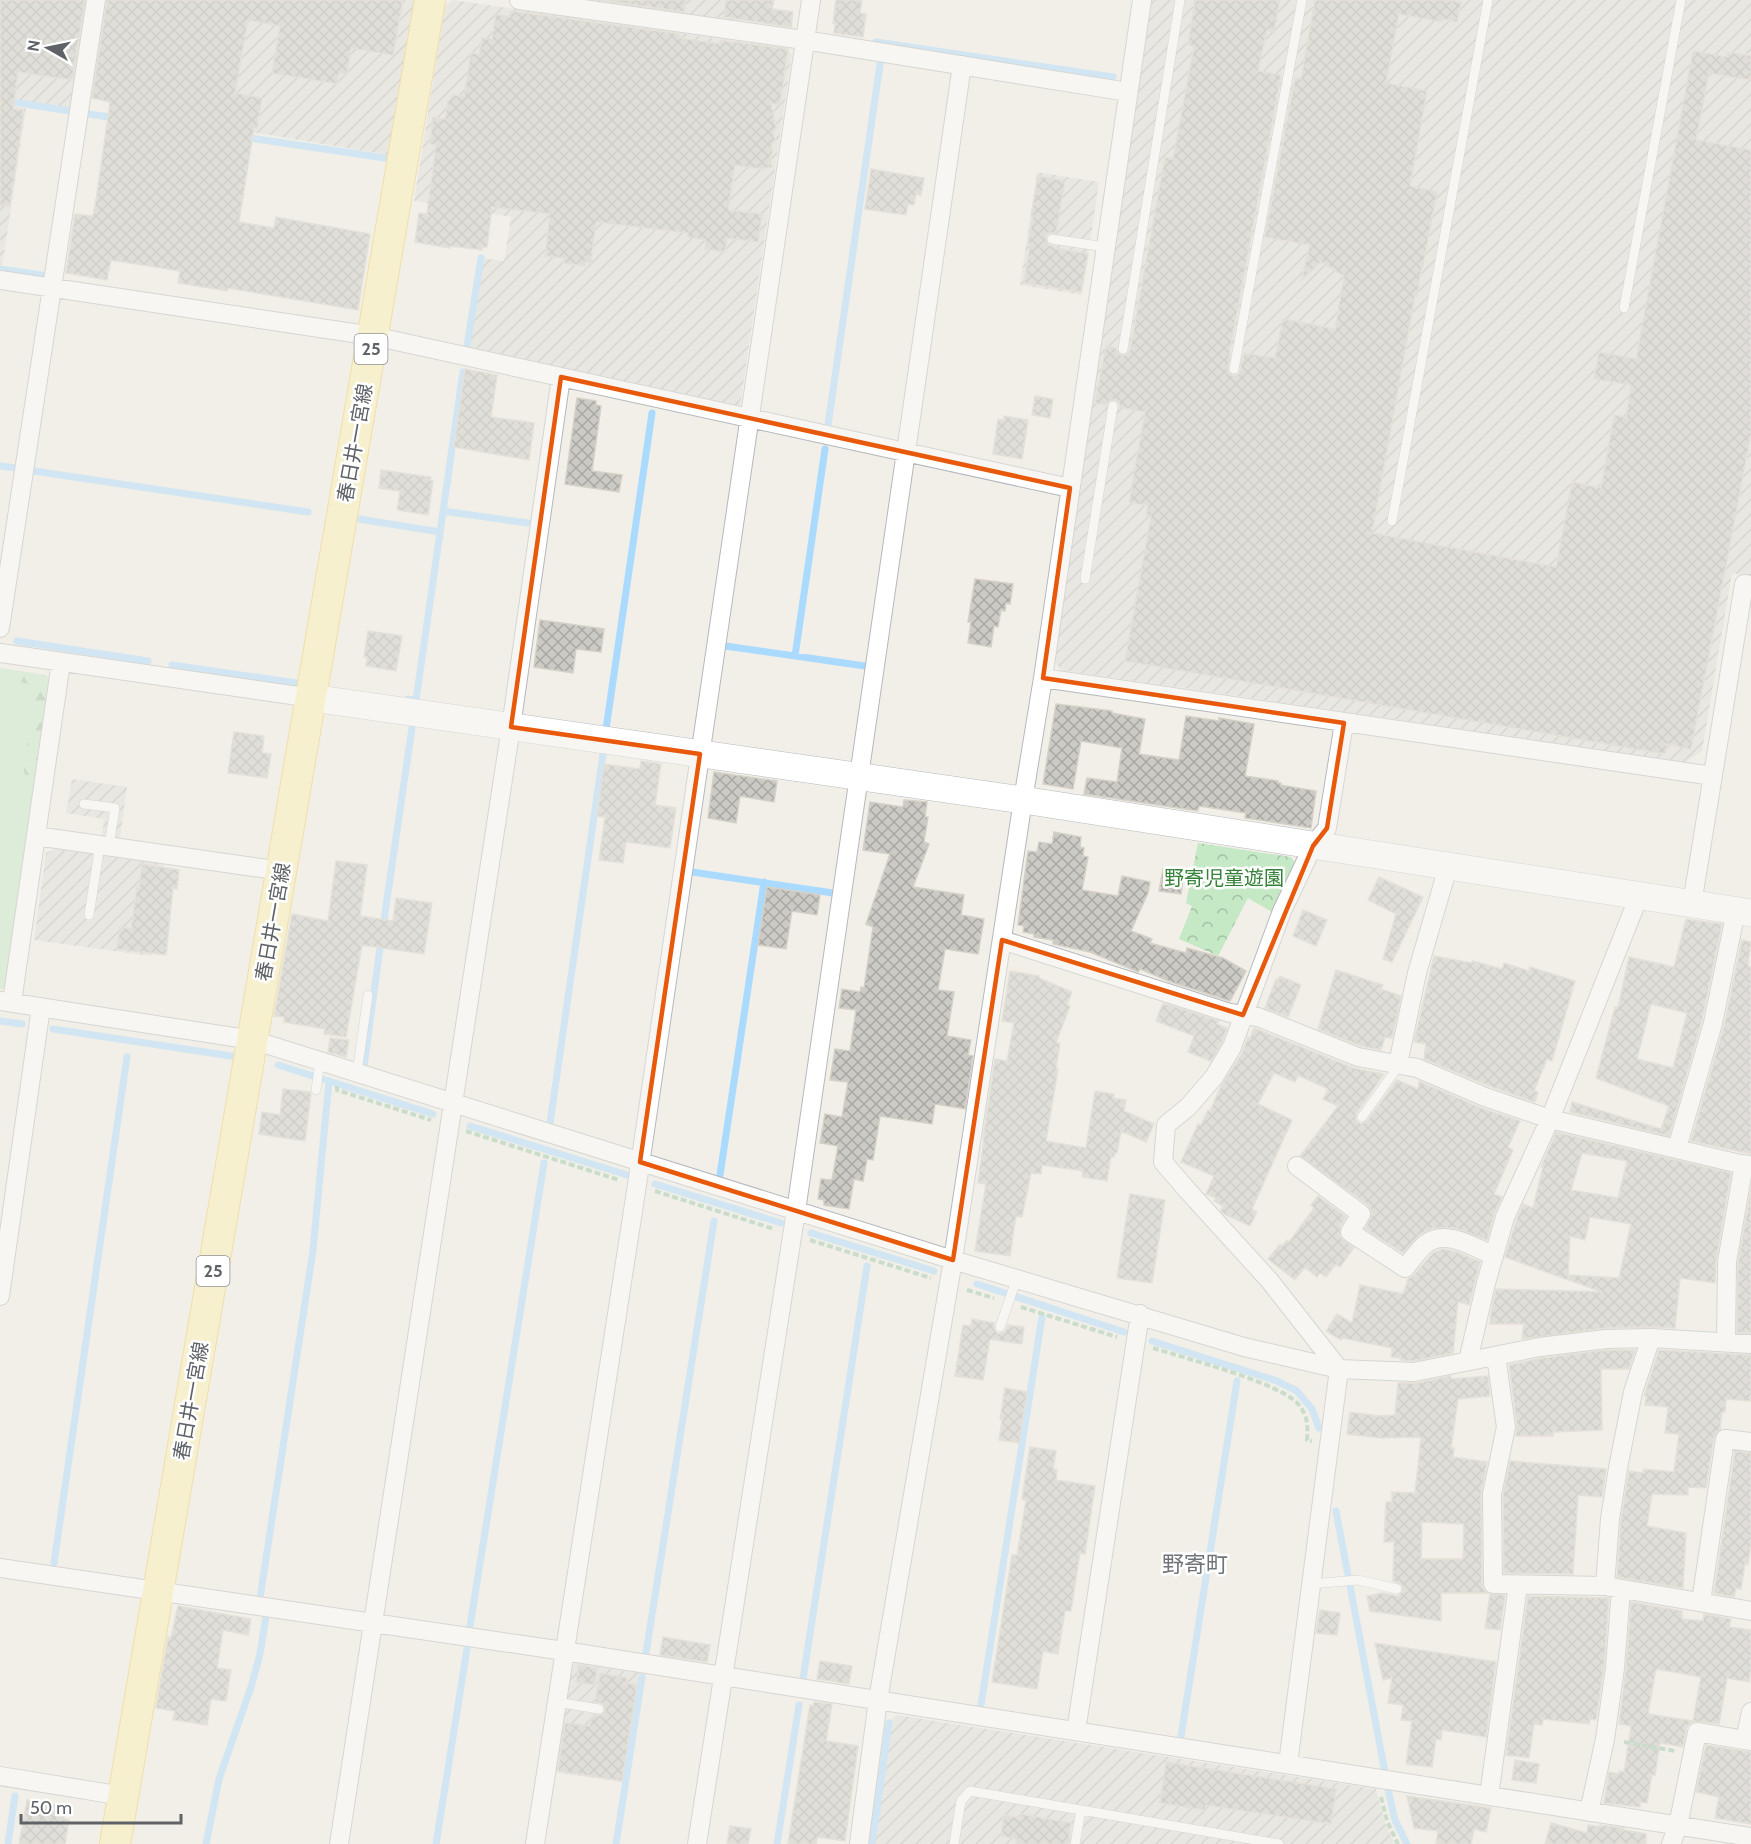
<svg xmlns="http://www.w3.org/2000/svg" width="1751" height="1844" font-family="Cabin,'Noto Sans JP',sans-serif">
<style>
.industrial{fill:url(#industrial-furrows)}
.grass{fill:#c5e8c5}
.forest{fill:url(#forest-firs)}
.park{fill:url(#park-crowns)}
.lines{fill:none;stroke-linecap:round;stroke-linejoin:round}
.stream{stroke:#aadaff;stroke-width:7}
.building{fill:url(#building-cross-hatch);stroke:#d6d1c6;stroke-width:1.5;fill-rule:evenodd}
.lane-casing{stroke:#b5b8bc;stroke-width:10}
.street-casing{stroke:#b5b8bc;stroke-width:20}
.secondary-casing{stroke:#b6babf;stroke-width:28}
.primary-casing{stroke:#f2c960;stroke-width:32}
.path{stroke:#9cc7a9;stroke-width:4;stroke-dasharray:6 3;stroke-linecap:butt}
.lane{stroke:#fff;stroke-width:9}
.street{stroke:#fff;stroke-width:18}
.secondary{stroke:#fff;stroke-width:27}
.primary{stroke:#fff2af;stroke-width:30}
.marked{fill:none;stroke:#e8590c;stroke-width:4.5;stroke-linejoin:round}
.labels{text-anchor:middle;stroke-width:5;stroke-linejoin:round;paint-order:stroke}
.shield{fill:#fff;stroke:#8f9295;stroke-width:1.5}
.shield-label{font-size:18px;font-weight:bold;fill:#5f6368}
.street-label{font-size:20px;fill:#5f6368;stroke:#fff}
.park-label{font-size:20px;fill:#348238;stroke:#fff}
.quarter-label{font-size:22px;fill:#70757a;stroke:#fff}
</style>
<defs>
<pattern id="industrial-furrows" width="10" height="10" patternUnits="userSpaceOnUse" patternTransform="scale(1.5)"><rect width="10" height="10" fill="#e0deda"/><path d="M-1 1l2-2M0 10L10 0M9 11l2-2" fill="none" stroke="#b9b8b5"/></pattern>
<pattern id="forest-firs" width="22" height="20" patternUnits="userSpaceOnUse" patternTransform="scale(1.5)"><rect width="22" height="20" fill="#c5e8c5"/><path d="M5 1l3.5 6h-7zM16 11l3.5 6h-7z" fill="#a3c0a4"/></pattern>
<pattern id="park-crowns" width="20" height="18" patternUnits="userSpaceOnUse" patternTransform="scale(1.5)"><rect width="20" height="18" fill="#c5e8c5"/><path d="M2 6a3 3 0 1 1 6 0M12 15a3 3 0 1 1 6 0" fill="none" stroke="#a3c0a4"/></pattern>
<pattern id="building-cross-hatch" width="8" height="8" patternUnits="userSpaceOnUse" patternTransform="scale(1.5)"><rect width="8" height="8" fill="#cccac5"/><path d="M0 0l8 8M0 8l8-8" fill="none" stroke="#a9a8a4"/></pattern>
</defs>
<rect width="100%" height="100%" fill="#f1efe8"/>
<path class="industrial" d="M0 0H89L72 108 0 97Z
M217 0H416L389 155 196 123Z
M453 0 785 48 792 54 740 406 468 347 482 258 504 261 511 217 414 201 445 6Z
M582 0H740L737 22Z
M1152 0H1751V576L1732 573 1702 751 1686 762 1061 670 1054 660Z
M0 104 26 108 2 267H0Z
M1037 172 1099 182 1082 295 1020 285Z
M72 779 127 787 120 838 102 835 104 819 66 813Z
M55 849 164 864 151 956 34 940 46 853Z
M576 1663 640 1673 623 1782 553 1772 570 1667Z
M897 1715 1376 1789 1385 1823 1395 1844H873L890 1721Z"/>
<path class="grass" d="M0 668 46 675 51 682 8 984 2 989H0Z"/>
<path class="forest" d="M20 674C32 675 43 673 48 685L37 765 34 775H25L24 768 34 688V685L20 682Z"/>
<path class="park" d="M1198 843 1291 857 1296 865 1272 912 1248 898 1218 956 1179 939 1192 906 1186 903Z"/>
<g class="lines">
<path class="stream" d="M876 42 1113 77
M0 100 70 111
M89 114 116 118
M243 137 385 158
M0 269 41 275
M467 346 481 258
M828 425 880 64
M0 466 16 468
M34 471 308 512
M443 511 528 523
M359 519 440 532
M17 641 148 661
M725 646 865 666
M795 656 825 449
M172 665 296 683
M408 699 416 700 463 372
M606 729 652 413
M692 872 833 893
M383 927 412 728
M0 1021 22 1024
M53 1029 231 1056
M278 1065 433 1114
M364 1066 381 941
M550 1123 603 754
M470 1126 627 1175
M720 1175 764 882
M655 1184 781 1223
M811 1233 934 1271
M977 1284 1124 1332
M1152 1341 1277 1381 1297 1391 1312 1409 1319 1428
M1336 1511 1389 1794 1395 1820 1407 1844
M54 1563 127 1057
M260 1598 313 1250 329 1081
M470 1626 544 1163
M646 1653 714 1221
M803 1679 867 1266
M981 1705 1042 1317
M1181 1736 1237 1381
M8 1844 15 1796
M206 1844 219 1779 251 1687 260 1654 266 1616
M436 1844 467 1649
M616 1844 642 1677
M777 1844 799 1705
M872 1844 889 1723"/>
</g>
<path class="building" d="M0 0H85L72 80 18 72 13 109 24 110 10 206H0Z
M107 0H403L393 55 351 48 347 74 339 73 337 84 272 73 280 26 248 20 235 93 262 98 257 128H254L239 222 274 228 276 217 370 234 358 310 228 288 227 291 178 283 180 271 111 260 107 280 66 273 75 214 93 216 96 200 110 102 92 98Z
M600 0H686L684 12Z
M726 0H774L772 9 793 12 791 27 724 17Z
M836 0H862L860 13 866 14 863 37 834 33 835 24 833 23Z
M1195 0H1280L1274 32 1267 30 1258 71 1281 75 1230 350 1228 371 1233 376 1239 374 1240 371 1244 353 1275 358 1283 319 1335 329 1344 276 1321 262 1301 281 1310 245 1265 237 1295 78 1301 79 1315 0H1449L1461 2 1457 22 1443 19V22L1399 14 1386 83 1427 91 1410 186 1437 192 1423 266H1422L1417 296H1415L1372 533 1556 567 1572 482 1601 488 1614 415 1626 417 1631 385 1594 379 1599 352 1636 359 1693 51 1727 57 1728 52 1751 56V80L1709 73 1696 140 1751 150V434L1691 749 1667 744 1665 754 1125 661 1151 516 1146 515 1148 506 1129 502 1145 412 1120 407 1119 403 1115 400H1110L1106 405 1095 403 1106 346 1116 348 1117 352 1121 355H1126L1130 350 1165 157 1173 159 1194 46 1188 45Z
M511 11 680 34V38L720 44V40L788 49 780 105 771 103 776 128 773 133 775 140 771 145 773 152 770 157 772 167 761 169 735 165 728 210 762 214 758 242 727 238 725 252 705 249 706 240 688 237V233L596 222 591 263 585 262V266L563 263 564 258 545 256 550 214 492 207 487 247H482V250L450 246V248L415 242 419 213 427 214 436 145 430 144 433 117 445 119 448 101 453 95 464 96 471 53 479 54 482 38 492 39 496 14 510 17Z
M871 169 924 178 921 195 916 194 914 205 908 204 906 215 865 209Z
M1038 176 1065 181 1056 233H1049L1046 235V241L1048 245 1054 246V248L1088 254 1081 292 1024 283 1030 244 1028 243 1033 216H1031Z
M465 369 497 375 491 417 534 423 529 460 454 447Z
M1035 396 1053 399 1050 418 1032 415Z
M577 398 596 401V405L601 406 592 471 622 475 619 492 565 484Z
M1004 416 1028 420 1022 459 993 454 998 419 1004 420Z
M381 470 431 477 430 480 433 481 428 515 397 510 400 491 379 488Z
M975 579 1013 584 1010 604 1006 603 1005 611 1001 610 998 627 994 626 991 647 968 643 971 622H968Z
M540 620 604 629 601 652 576 649 573 673 534 667Z
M368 631 402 636 396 671 366 666 367 657H364Z
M1056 704 1112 711V713L1145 719 1139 754 1179 760 1186 716 1219 721V718L1254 724 1245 776 1278 781V783H1281L1280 785 1316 791 1311 828 1245 818 1246 813 1199 806 1198 811 1084 794 1087 778 1117 782 1122 748 1081 741 1073 789 1043 784Z
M234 732 264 736 262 753 271 754 267 778 228 773Z
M641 761 661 764 655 805 676 808 670 848 626 842 623 863 599 860 605 817 597 816 604 764 640 769Z
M714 772 777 781 774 802 740 796 736 823 708 818Z
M904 800 927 802 925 817H928L924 842 929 844 913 887 964 895 961 915 984 919 978 954 945 949 938 990 954 992 947 1036 971 1040 968 1055 973 1056 965 1109 935 1104 932 1124 880 1116 873 1160 867 1159 863 1181 854 1179 849 1209 824 1205V1200L818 1199 821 1179 832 1180 838 1146 820 1143 825 1114 842 1117 848 1082 830 1080 835 1049 850 1051 856 1010 839 1008 842 989 860 992 861 987 864 988 873 927 866 924 890 854 863 850 870 802 903 807Z
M1054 832 1081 837 1080 847 1084 848 1083 856 1088 857 1082 890 1118 896 1122 876 1150 882 1148 893 1131 931 1152 939 1150 943 1186 953 1187 948 1223 958 1246 971 1230 1001 1171 982 1140 969 1138 972 1136 971 1090 952 1053 944V940L1034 937V934L1023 932 1024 926 1018 925 1028 851 1037 852 1039 842 1052 844Z
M336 861 367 865 360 916 393 921 396 898 432 903 424 954 362 945 346 1037 324 1034 325 1029 284 1022V1017L274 1016 292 914 328 921Z
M142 864 179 870 177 889 173 888 166 955 117 949 120 927 131 929 137 887H139Z
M1163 869 1184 872 1181 894 1159 891Z
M1379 877 1423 897 1392 962 1383 959 1396 914 1368 900Z
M767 887 820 895 817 915 792 911 786 949 758 945Z
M1303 910 1327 920 1316 946 1293 936Z
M1686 919 1722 924 1702 1020 1669 1136 1570 1112 1572 1102 1661 1129 1669 1106 1596 1078 1615 1007 1618 1008 1629 957 1674 967ZM1651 1004 1687 1013 1673 1068 1637 1059Z
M1742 940 1751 942 1748 966 1751 967V1154L1691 1141 1724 1026Z
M1434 956 1472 963 1473 961 1502 969 1504 963 1529 971 1530 967 1575 981 1552 1061 1547 1059 1534 1091 1538 1092 1535 1102 1489 1086 1424 1059 1426 1044 1414 1042Z
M1336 970 1383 985 1381 989 1401 996 1392 1038 1385 1037 1381 1050 1361 1046 1318 1029Z
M1010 971 1039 976V978L1072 992 1067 1005 1070 1006 1056 1043H1060L1056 1069H1058L1046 1141 1086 1148 1095 1091 1114 1094 1113 1098 1126 1100 1124 1111 1154 1124 1146 1142 1121 1131 1117 1153H1115L1114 1157 1111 1156 1107 1181 1082 1177 1083 1171 1042 1165 1041 1174 1031 1173 1022 1217 1016 1216 1010 1256 975 1251 986 1184 978 1183 984 1138H983L995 1059 1007 1061 1014 1023 1002 1021Z
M1280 976 1301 985 1288 1017 1265 1008 1276 979 1278 980Z
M1163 1003 1219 1021 1217 1024 1227 1028 1222 1042 1211 1061 1188 1052 1194 1036 1156 1021Z
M1254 1028 1354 1068 1384 1074 1356 1114V1120L1361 1124 1367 1121 1397 1080 1418 1089 1419 1081 1481 1108 1520 1121 1508 1147 1513 1150 1494 1194 1502 1197 1494 1214 1487 1240 1455 1228H1433L1420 1234 1403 1253 1365 1229 1372 1215 1371 1210 1368 1205 1300 1156 1338 1106 1323 1099 1328 1089 1298 1075 1295 1082 1274 1073 1258 1104 1292 1120 1252 1209 1257 1212 1250 1226 1224 1214 1221 1211 1223 1206 1214 1201 1216 1198 1206 1194 1214 1176 1181 1162 1198 1124 1201 1125 1208 1110 1210 1111 1221 1086 1242 1053 1248 1037 1250 1038Z
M330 1038 349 1040 346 1057 328 1052Z
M283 1089 310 1092 311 1094 305 1141 259 1134 262 1112 280 1115Z
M1556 1132 1731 1173 1716 1260 1715 1283 1680 1278 1675 1328 1651 1327 1605 1328 1522 1339 1524 1324H1490L1491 1312 1496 1289 1603 1292 1568 1280 1570 1275 1619 1278 1631 1224 1590 1217 1585 1240 1570 1236 1568 1280 1505 1257 1516 1221 1523 1204 1533 1208 1543 1167H1541ZM1582 1153 1627 1161 1618 1198 1571 1190Z
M1751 1189V1333L1737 1332 1738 1263Z
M1130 1194 1165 1200 1152 1283 1117 1278Z
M1318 1196 1346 1217 1340 1227V1237L1354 1248 1340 1267 1336 1264 1326 1277 1320 1273 1317 1277 1305 1267 1295 1280 1268 1259 1280 1244 1282 1246 1287 1240 1289 1242 1314 1208 1311 1205Z
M1443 1249 1457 1252 1480 1262 1469 1305 1458 1302 1453 1353 1413 1361 1401 1360V1358L1391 1357 1392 1348 1343 1338 1341 1340 1326 1331 1337 1314 1352 1323 1360 1285 1403 1294 1408 1279 1414 1275 1433 1253Z
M972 1319 994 1323V1329L998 1334 1005 1332 1008 1325 1024 1327 1022 1344 990 1339 983 1380 955 1376 963 1325 971 1326Z
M1607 1350H1635L1629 1369H1601L1602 1430 1553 1432V1436H1516L1517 1425 1509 1365 1542 1358Z
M1659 1350 1751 1355V1401L1726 1399 1725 1412H1722L1720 1429 1714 1437 1706 1488 1688 1487V1495L1652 1494 1647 1526 1686 1533 1683 1588 1617 1577 1621 1520 1629 1471 1643 1473 1644 1469 1674 1472 1679 1434 1665 1433 1668 1407 1645 1405 1646 1396H1644Z
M1451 1376V1379L1488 1376 1490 1396 1458 1399 1451 1448H1454L1453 1457 1487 1462 1481 1494 1482 1584 1483 1589 1487 1593H1441V1621L1370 1611 1367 1596 1383 1593 1398 1596 1403 1591 1402 1585 1393 1581 1394 1542H1384L1386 1502H1392V1492L1415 1493 1421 1437 1381 1438 1347 1434 1350 1412 1380 1416 1395 1415 1398 1383H1416ZM1422 1522 1464 1524 1463 1559H1421Z
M1005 1388 1027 1392 1019 1443 999 1440 1002 1420 1000 1419Z
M1030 1447 1056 1451 1053 1469 1057 1470 1056 1480 1095 1486 1085 1554 1080 1553 1071 1611H1065L1058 1654 1043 1651 1037 1689 992 1682 1012 1555H1017L1026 1500 1022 1499Z
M1735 1451 1751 1453V1543L1748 1564 1745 1563 1741 1589 1736 1588 1734 1597 1714 1593Z
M1510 1461 1606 1469 1602 1497 1578 1495 1573 1574 1504 1573 1503 1495Z
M1490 1594 1505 1595 1500 1630 1485 1628Z
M1528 1596 1609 1598 1604 1667 1596 1720 1590 1719 1589 1724 1543 1719 1542 1725 1534 1724 1529 1758 1506 1755Z
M1631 1602 1682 1611V1619L1703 1621 1704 1614 1731 1619 1729 1627 1751 1630V1671L1749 1682 1727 1678 1719 1724 1694 1721 1689 1724 1686 1729 1683 1747 1660 1743 1655 1775H1652L1647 1803 1640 1802V1807L1604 1803 1609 1772 1619 1774V1771L1624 1772 1631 1726 1619 1724 1626 1669ZM1656 1669 1701 1677 1693 1721 1648 1714Z
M178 1606 251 1619 248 1635 223 1630 217 1668 231 1670 226 1701 211 1699 207 1725 173 1720 175 1711 156 1708 168 1637 171 1638Z
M1320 1610 1340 1613 1337 1635 1316 1633Z
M663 1637 710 1645 707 1662 660 1655Z
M1375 1643 1496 1662 1486 1737 1442 1730 1441 1740 1436 1739 1432 1767 1406 1764 1412 1721 1401 1720 1403 1705 1388 1703 1392 1678 1383 1680Z
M820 1661 852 1666 849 1684 817 1679Z
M579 1665 597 1668 595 1685 576 1682Z
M600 1673 627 1678 626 1683 637 1685 622 1781 558 1771 565 1723 590 1726 591 1717H593V1715H602L605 1711 604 1704 595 1702Z
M814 1702 832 1704 826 1741 858 1746 845 1841 817 1837 816 1844H788L810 1705 813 1706Z
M1706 1745 1751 1752V1824L1715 1818 1719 1797 1696 1792Z
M1515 1760 1539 1764 1536 1783 1512 1780Z
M1166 1762 1336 1789 1331 1824 1206 1805 1205 1810 1160 1803Z
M1407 1796 1491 1808 1486 1832 1474 1829 1471 1844H1436L1438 1831 1414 1828Z
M27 1800 67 1807 64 1819 69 1820 65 1844H19Z
M1021 1814 1071 1823 1068 1844H1016L1017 1839 1001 1836 1004 1815 1021 1818Z
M1551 1823 1587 1833 1588 1825 1600 1827V1825L1624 1828V1830L1646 1834V1844H1545Z
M730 1826 751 1829 748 1844H727Z"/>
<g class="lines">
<defs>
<path id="lane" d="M1052 239 1105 247
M1624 308 1681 0
M1123 349 1180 0
M1234 369 1302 0
M1392 521 1488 0
M1085 579 1113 406
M84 804 115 808 109 846
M89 915 100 845
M357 1073 368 995
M316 1090 320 1061
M1362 1117 1400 1064
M1000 1327 1017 1278
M1311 1584 1358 1580 1397 1589
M556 1702 599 1709
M954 1844 961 1801 970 1791 1279 1844
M1075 1844 1081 1810"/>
<path id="street" d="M519 0 804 40 1128 92
M0 280 373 336 1070 488
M0 628 96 0
M0 653 312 698
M1043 678 1713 776
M36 836 282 871
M1692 904 1744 584 1751 585
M1002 940 1230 1013 1258 1017 1358 1057 1417 1068 1485 1097 1550 1119 1740 1164 1751 1165
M0 1001 253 1040 953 1260 1244 1347 1339 1369 1414 1372 1540 1347 1606 1339 1651 1338 1751 1344
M12 1002 61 662
M1398 1064 1417 973 1448 867
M1677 1148 1713 1023 1736 911
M1297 1166 1361 1214 1350 1232 1405 1268C1412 1260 1419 1249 1427 1243 1447 1229 1475 1248 1494 1256
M0 1296 41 1007
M1726 1342 1727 1262 1744 1164
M1496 1356 1506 1427 1492 1494 1493 1584 1605 1586 1751 1611
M1468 1361 1486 1283 1505 1217 1550 1119 1639 896
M0 1568 564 1651 1751 1837
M1605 1586 1610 1519 1618 1468 1633 1392 1651 1338
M1701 1602 1725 1439 1751 1442
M1076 1731 1140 1314
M1745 1740 1751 1712
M1288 1764 1339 1369 1269 1280 1188 1191 1163 1162 1166 1125 1188 1107 1214 1077 1232 1047 1282 911 1313 846 1327 828 1344 723
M0 1776 123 1796
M1489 1796 1518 1585
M1589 1812 1605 1739 1615 1668 1621 1589
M339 1844 511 727 561 377
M535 1844 637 1185 811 0
M697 1844 796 1211 962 65
M859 1844 878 1700 953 1260 1023 800 1043 678 1142 0
M1671 1844 1678 1826 1697 1732 1751 1741"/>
<path id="secondary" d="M312 698 1023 800 1751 913"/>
<path id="primary" d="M115 1844 430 0"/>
</defs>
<use href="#lane" class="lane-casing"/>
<use href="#street" class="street-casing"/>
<use href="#secondary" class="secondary-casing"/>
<use href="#primary" class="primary-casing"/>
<path class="path" d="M337 1086V1090L431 1120
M466 1131 619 1180
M655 1191 774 1229
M810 1240 931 1278
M967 1290 994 1298
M1021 1307 1117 1337
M1153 1348C1184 1358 1282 1383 1299 1405 1308 1417 1308 1426 1307 1440L1312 1441
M1624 1742 1675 1751
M1381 1797 1387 1821 1398 1844"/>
<use href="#lane" class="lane"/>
<use href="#street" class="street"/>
<use href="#secondary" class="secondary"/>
<use href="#primary" class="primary"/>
</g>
<path d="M0 0H1751V1844H0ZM561 377 1070 488 1043 678 1344 723 1327 828 1313 846 1243 1015 1002 940 953 1260 640 1162 700 754 511 727Z" fill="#f1efe8" fill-opacity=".55" fill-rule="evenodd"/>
<path class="marked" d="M561 377 1070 488 1043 678 1344 723 1327 828 1313 846 1243 1015 1002 940 953 1260 640 1162 700 754 511 727Z"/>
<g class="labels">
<g class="shield">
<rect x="354.5" y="334" width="33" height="30" rx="4.5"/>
<rect x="196.5" y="1256" width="33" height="30" rx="4.5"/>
</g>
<g class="shield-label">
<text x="371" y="355">25</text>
<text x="213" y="1277">25</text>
</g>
<g class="street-label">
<text transform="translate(355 443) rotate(-80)" y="7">春日井一宮線</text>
<text transform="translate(273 922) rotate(-80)" y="7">春日井一宮線</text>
<text transform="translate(191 1401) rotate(-80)" y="7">春日井一宮線</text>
</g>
<g class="park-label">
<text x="1224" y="885">野寄児童遊園</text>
</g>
<g class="quarter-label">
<text x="1195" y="1572">野寄町</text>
</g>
</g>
<g transform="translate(48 48) rotate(279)" stroke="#ffffff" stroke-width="4.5" paint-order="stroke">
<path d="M0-4.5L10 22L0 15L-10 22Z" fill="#5f6368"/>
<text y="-9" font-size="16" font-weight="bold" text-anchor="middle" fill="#5f6368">N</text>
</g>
<path d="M21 1814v9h160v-9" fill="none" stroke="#5f6368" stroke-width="3"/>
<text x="30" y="1814" font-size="18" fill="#5f6368" stroke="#ffffff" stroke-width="4.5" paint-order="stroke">50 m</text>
</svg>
